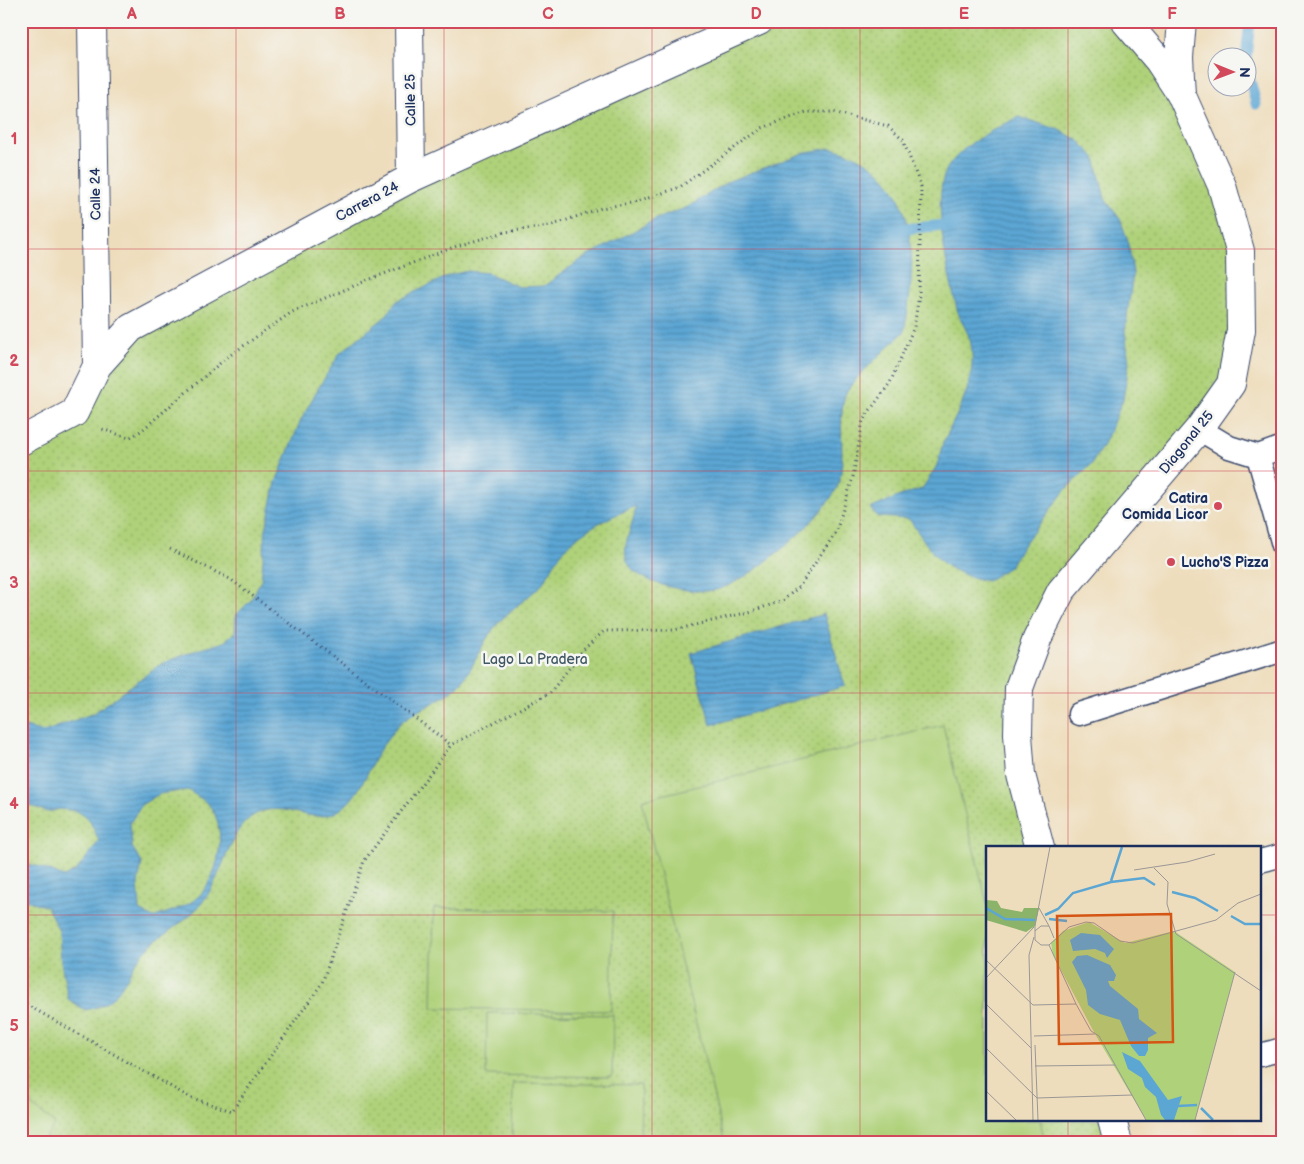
<svg xmlns="http://www.w3.org/2000/svg" width="1304" height="1164" font-family="'Balsamiq Sans',sans-serif">
<style>
.park{fill:url(#park-dots);stroke:#65806c}
.pitch{fill:#afd179;stroke:#65806c}
.water{fill:url(#water-rules);stroke:#3c6a99;fill-rule:evenodd}
.lines{fill:none;stroke-linecap:round;stroke-linejoin:round}
.stream{stroke:#5ca6d4;stroke-width:11}
.service-casing{stroke:#3b496c;stroke-width:25}
.minor-casing{stroke:#3b496c;stroke-width:30}
.tertiary-casing{stroke:#3b496c;stroke-width:30}
.path{stroke:#3b496c;stroke-width:3;stroke-dasharray:1 4;stroke-linecap:butt}
.service{stroke:#fff;stroke-width:22}
.minor{stroke:#fff;stroke-width:28}
.tertiary{stroke:#fff;stroke-width:28}
.grid{fill:none;stroke:#d1495b;stroke-width:1;stroke-opacity:0.55}
.poi-dot{fill:#d1495b;stroke:#f6f6f2;stroke-width:2}
.labels{text-anchor:middle;stroke-width:5;stroke-linejoin:round;paint-order:stroke}
.street-label{font-size:14px;fill:#1b2f5e;stroke:#f6f6f2}
.poi-label{font-size:14px;font-weight:bold;fill:#1b2f5e;stroke:#f6f6f2;text-anchor:end}
.park-label{font-size:14px;fill:#405865;stroke:#f6f6f2}
.inset-river{fill:none;stroke:#5ca6d4;stroke-width:2.5}
.inset-road{fill:none;stroke:#9a9796;stroke-width:1}
.view{fill:#d45514;fill-opacity:0.15;stroke:#d45514;stroke-width:2.5}
.inset-edge{fill:none;stroke:#1b2f5e;stroke-width:2.5}
.neatline{fill:none;stroke:#d1495b;stroke-width:2}
.grid-label{font-size:16px;text-anchor:middle;font-weight:bold;fill:#d1495b}
</style>
<defs>
<pattern id="park-dots" width="8" height="8" patternUnits="userSpaceOnUse" patternTransform="scale(1.25)"><rect width="8" height="8" fill="#afd179"/><path d="M2 2h.1M6 6h.1" fill="none" stroke="#96b46b" stroke-width="1.8" stroke-linecap="round"/></pattern>
<pattern id="water-rules" width="6" height="5" patternUnits="userSpaceOnUse" patternTransform="scale(1.25)"><rect width="6" height="5" fill="#5ca6d4"/><path d="M0 2.5h6" fill="none" stroke="#4b88af"/></pattern>
</defs>
<rect width="100%" height="100%" fill="#f6f6f2"/>
<filter id="ink" filterUnits="userSpaceOnUse"><feTurbulence type="fractalNoise" baseFrequency=".02" numOctaves="2"/><feDisplacementMap in="SourceGraphic" scale="10" xChannelSelector="R" yChannelSelector="G"/><feConvolveMatrix kernelMatrix="1 2 1 2 8 2 1 2 1" color-interpolation-filters="sRGB"/></filter>
<filter id="wash" filterUnits="userSpaceOnUse"><feTurbulence type="fractalNoise" baseFrequency=".0096" numOctaves="4" result="noise"/><feDisplacementMap in="SourceGraphic" scale="20" xChannelSelector="R" yChannelSelector="G"/><feGaussianBlur stdDeviation="1.12" result="paint"/><feColorMatrix in="noise" values="0 0 0 0 0 0 0 0 0 0 0 0 0 0 0 0 0 1.4 0 .05"/><feComposite in="paint" operator="in"/></filter>
<g filter="url(#wash)">
<rect width="100%" height="100%" fill="#eeddbc"/>
<path class="park" d="M759 21H1125L1159 61 1240 251 1231 384 1061 591 1019 688 1040 848H988V1120H1112L1118 1143H21V441L74 413 131 328Z"/>
<path class="pitch" d="M943 725 988 907V1120H1040L1045 1143H725L642 800Z
M434 908 613 911 611 1011 432 1008Z
M487 1013 613 1015 612 1077 486 1075Z
M513 1083 641 1085 640 1143H512Z
M21 1097 55 1124 41 1143H21Z"/>
<path class="water" d="M1019 117 1057 129 1078 140 1095 157 1105 199 1120 219 1128 241 1133 273 1125 331 1129 363 1123 399 1106 440 1091 465 1067 488 1024 544 1009 567 987 581C940 571 935 556 909 519L879 517 870 509 900 496 922 489C926 482 932 475 936 467 940 459 940 449 944 441 959 409 977 382 971 344 969 332 960 321 957 309 949 276 928 192 950 164 968 141 993 130 1019 117Z
M832 148C921 169 918 259 904 332 893 343 849 382 845 395 837 418 846 460 839 482 830 514 747 584 715 590 695 593 663 588 645 578 610 561 632 534 636 506 609 518 578 530 560 555 553 565 547 579 538 588 524 601 507 612 494 628 480 645 474 669 459 685 445 700 421 707 405 719 398 724 392 733 387 740 369 761 365 791 341 809 309 832 278 789 244 823 229 839 220 879 204 900 190 920 164 932 147 949 123 972 126 1003 85 1010L68 999 61 962 59 931 47 907 21 898V864L37 866 64 877 77 870 99 841 89 819 77 811 60 809 47 812 21 802V726L44 732 94 713 161 664 194 651 224 642 235 632 236 615 251 600 261 580 266 528 276 482 300 422 316 392 340 353 385 317 397 301 450 275 468 271 488 273 519 287 544 286 582 259 656 219 688 207 729 181 806 152ZM188 790C195 795 207 801 212 809 227 833 219 877 198 897 186 908 167 912 153 918L140 910 138 883 142 863 132 847 130 823 141 805 159 794Z
M824 614 845 686 711 725 691 653Z"/>
<g class="lines">
<path class="stream" d="M1246 58 1250 21
M1246 64 1256 104
M894 230 955 224"/>
</g>
</g>
<g filter="url(#ink)">
<g class="lines">
<defs>
<path id="service" d="M1199 429 1229 447 1258 456 1283 545
M1258 456 1283 447
M1079 714 1283 650
M1260 861 1283 855
M1260 1055 1283 1049"/>
<path id="minor" d="M92 21 97 366
M409 21 411 178
M21 441 74 413 97 366 131 328 411 178 759 21"/>
<path id="tertiary" d="M1181 95 1179 57 1182 21
M1040 848 1021 775 1018 734 1019 688 1037 639 1061 591 1199 429 1231 384 1241 330 1240 251 1222 186 1182 96 1159 61 1125 21
M1112 1120 1118 1143"/>
</defs>
<use href="#service" class="service-casing"/>
<use href="#minor" class="minor-casing"/>
<use href="#tertiary" class="tertiary-casing"/>
<path class="path" d="M170 549 230 579 451 745
M22 1002 189 1097 232 1111 322 983 364 861 451 745 550 693 583 650 604 631 674 630 749 612 782 601 799 587 836 532 853 477 863 420 890 383 914 327 919 295 921 187 903 140 888 126 833 112H806L762 128 680 187 637 202 601 208 550 226 505 232 457 246 368 280 292 312 226 358 141 431 129 438 102 429"/>
<use href="#service" class="service"/>
<use href="#minor" class="minor"/>
<use href="#tertiary" class="tertiary"/>
</g>
</g>
<path class="grid" d="M236 21V1143M444 21V1143M652 21V1143M860 21V1143M1068 21V848M21 249H1283M21 471H1283M21 693H1283M21 915H988M1260 915H1283M1068 1120V1143"/>
<g class="poi-dot">
<circle cx="1218" cy="506" r="5"/>
<circle cx="1171" cy="562" r="5"/>
</g>
<g class="labels">
<g class="street-label">
<text transform="translate(410 100) rotate(-91)" y="5">Calle 25</text>
<text transform="translate(95 194) rotate(-91)" y="5">Calle 24</text>
<text transform="translate(367 201) rotate(-28)" y="5">Carrera 24</text>
<text transform="translate(1186 442) rotate(-51)" y="5">Diagonal 25</text>
</g>
<g class="poi-label">
<text x="1208" y="503">Catira<tspan x="1208" dy="16">Comida Licor</tspan></text>
<text x="1181" y="567" text-anchor="start">Lucho'S Pizza</text>
</g>
<g class="park-label">
<text x="535" y="664">Lago La Pradera</text>
</g>
</g>
<g transform="translate(986 846)">
<rect width="275" height="275" fill="#eeddbc"/>
<path d="M0 54 11 55 15 62 36 66 38 62H53L49 80 40 86 0 74Z" fill="#8bb369"/>
<path d="M103 76 139 97 188 85 249 126 209 274H160L109 188 67 109 65 97 77 85Z" fill="#afd179"/>
<path d="M190 92 198 121 150 134 142 104ZM207 126 214 131 226 160 225 168 218 172 207 168 195 138 197 130ZM203 130 211 133 223 160 219 168 210 166 199 138ZM178 133H184V146L171 149V154H161V137H178ZM195 168 205 173 195 192 185 187ZM212 177 222 182 213 200 203 196ZM183 191 214 214 207 223 176 200ZM179 204 205 226 206 239 183 244 168 232 161 217Z" fill="#afd179" fill-rule="evenodd"/>
<path d="M95 87 114 89 128 103 121 112 119 107 109 103 87 105 84 94ZM101 109 124 119 130 129 128 135H122L124 140 152 163 153 173 171 187 162 192V204L159 210H153L145 200 134 174 114 168 102 159 100 144 86 116 91 110ZM136 206 154 215 182 254 196 250 188 274H179L175 269 170 251 159 241 156 232 142 223Z" fill="#5ca6d4"/>
<path class="inset-river" d="M125 35 136 1M186 46 209 52 232 65M0 62 19 73 49 74M59 69 72 63 87 47 125 36 158 32 169 39M245 70 259 78H275M63 73 81 75M192 260 211 259M215 262 227 274"/>
<path class="inset-road" d="M64 1 49 80V94L55 99H63L83 81 100 76 108 77 134 95 147 97 230 74 252 57 275 48M168 22 182 36 181 58 190 88 275 145M148 24 201 16 229 8M53 62 63 80M49 85 55 80H63L68 92M63 99 90 158 105 185 113 190 160 274M0 114 47 159 90 158M0 132 48 81M0 158 45 202M48 190 109 188M49 199 52 274M0 202 51 252 146 249M49 220 129 219M0 245 30 274M47 274 43 109 48 91M209 274 249 126"/>
<path class="view" d="M185 68 187 196 73 198 71 70Z"/>
<rect width="275" height="275" class="inset-edge"/>
</g>
<rect width="1304" height="1164" fill="none" stroke="#f6f6f2" stroke-width="55"/>
<g transform="translate(1232 72) rotate(91)"><circle r="24" fill="#f6f6f2" stroke="#9ea6b7"/>
<path d="M0-4L9 19L0 12L-9 19Z" fill="#d1495b"/>
<text y="-8" font-size="14" font-weight="bold" text-anchor="middle" fill="#1b2f5e">N</text>
</g>
<rect x="28" y="28" width="1248" height="1108" class="neatline"/>
<g class="grid-label">
<text x="132" y="19">A</text>
<text x="340" y="19">B</text>
<text x="548" y="19">C</text>
<text x="756" y="19">D</text>
<text x="964" y="19">E</text>
<text x="1172" y="19">F</text>
<text x="14" y="144">1</text>
<text x="14" y="366">2</text>
<text x="14" y="588">3</text>
<text x="14" y="809">4</text>
<text x="14" y="1031">5</text>
</g>
</svg>
